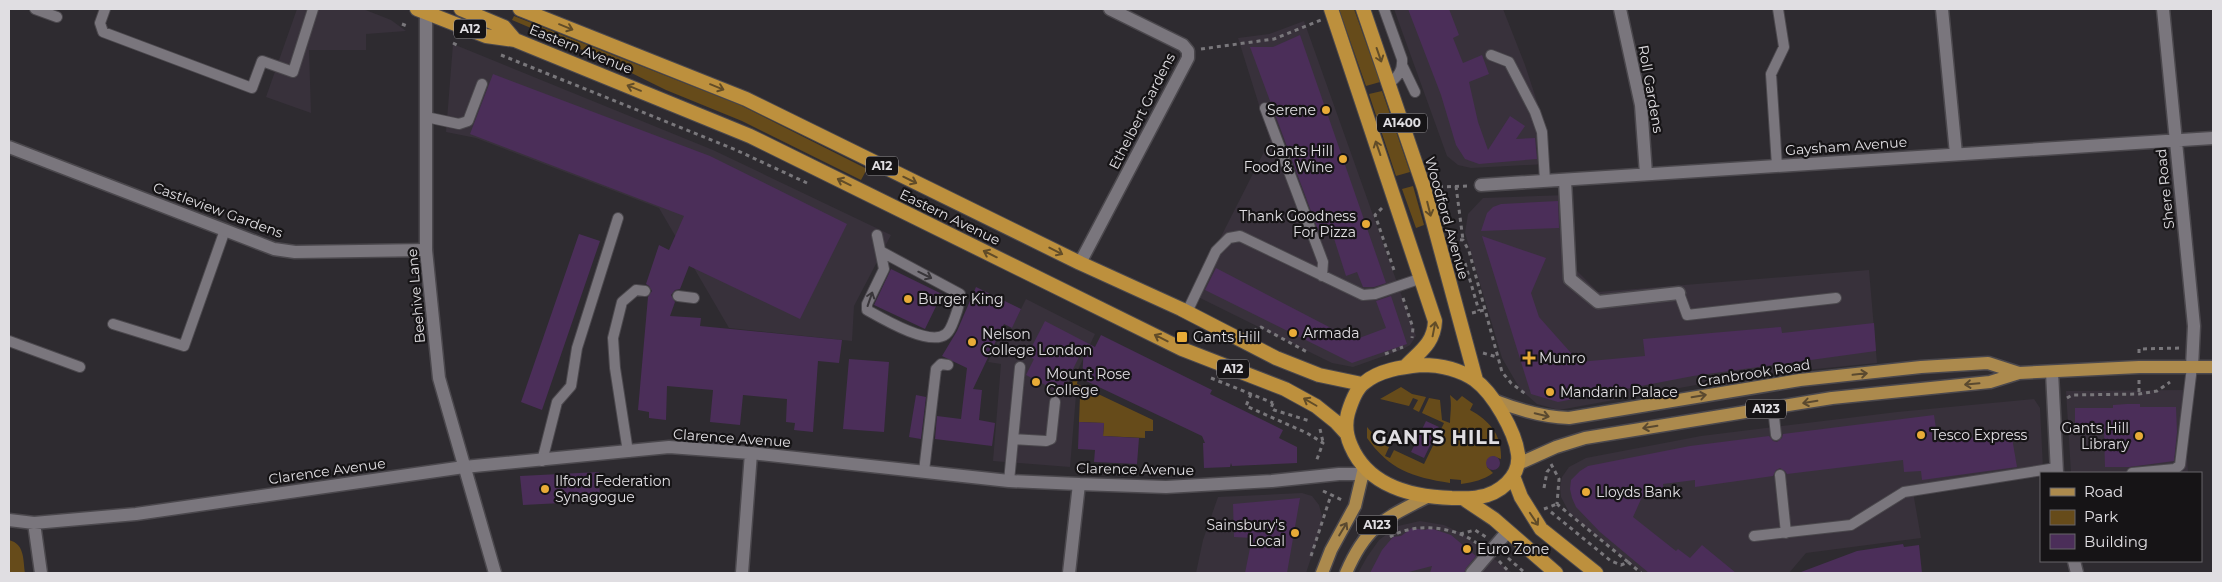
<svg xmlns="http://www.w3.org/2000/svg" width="2222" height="582" font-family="Montserrat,sans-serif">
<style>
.built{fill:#38313b}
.green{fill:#664b1a}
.building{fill:#4b2e59}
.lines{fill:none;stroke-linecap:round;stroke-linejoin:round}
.service-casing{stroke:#4b484d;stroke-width:12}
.minor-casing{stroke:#4b484d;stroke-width:15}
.secondary-casing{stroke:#4b484d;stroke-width:15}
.primary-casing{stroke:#4b484d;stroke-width:15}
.trunk-casing{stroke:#4b484d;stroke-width:16}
.path{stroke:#79777b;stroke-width:3;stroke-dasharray:4 4;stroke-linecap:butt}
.service{stroke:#7a767d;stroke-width:10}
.minor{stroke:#7a767d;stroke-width:12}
.secondary{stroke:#7a767d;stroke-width:12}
.primary{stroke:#ac8a4d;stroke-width:12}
.trunk{stroke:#bd903d;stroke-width:14}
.oneway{stroke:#614c28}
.oneway2{stroke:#39363a}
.oneway3{stroke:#5a492f}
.poi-dot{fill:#e8ab37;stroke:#161416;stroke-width:2}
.labels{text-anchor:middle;stroke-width:4.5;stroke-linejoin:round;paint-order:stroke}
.shield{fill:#161416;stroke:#a3a1a5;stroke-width:1}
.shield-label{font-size:12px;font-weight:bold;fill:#e0dee2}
.street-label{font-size:14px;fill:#e0dee2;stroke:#161416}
.poi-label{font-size:14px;fill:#e0dee2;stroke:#161416;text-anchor:start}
.district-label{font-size:19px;font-weight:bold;letter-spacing:1px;fill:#e0dee2;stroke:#161416}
</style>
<rect width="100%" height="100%" fill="#2e2b30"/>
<path class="built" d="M297 9H363L391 20 406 31 366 34V50H309L311 113 266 97Z
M1394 9H1503L1525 65 1547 132V164L1471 168 1458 165 1447 156Z
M1304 21 1416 336 1410 345 1401 350 1353 367 1332 363 1192 294 1270 140 1238 38 1269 34Z
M453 44 713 150 891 235 854 306 852 341 729 328 659 208 476 138 446 132Z
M1567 195 1572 266 1598 292 1869 270 1877 363 1745 376 1559 410 1537 404 1520 389 1502 358 1465 233 1468 214 1483 198Z
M1026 299 1095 334 1066 395H1076L1070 467 993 461 1001 364 988 362 1004 328 1010 331Z
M2183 390 2188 473H2071L2066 391Z
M2034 399 2040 408 2043 468 1913 492 1921 538 1806 553 1789 573H1642L1570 514 1561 497 1560 487 1562 477 1569 467 1586 458 1701 436 1897 412Z
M1302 493 1312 496 1319 505 1322 516 1321 528 1306 573H1196L1203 540 1218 497Z
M1420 521 1444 525 1463 534 1512 573H1358L1367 557 1379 540 1398 526Z"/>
<path class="green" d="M1339 9H1354L1380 82 1366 86Z
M514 16 740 105 867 169 861 180 742 121 666 90 599 57 512 20Z
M1382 91 1410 172 1396 176 1369 94Z
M1413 186 1424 225 1416 228 1402 189Z
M1079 368 1077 384 1153 420V431H1145V438L1103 436 1104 423 1079 422 1080 396 1066 395Z
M1401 387 1412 394 1426 397 1419 412 1413 409 1418 400 1413 398 1409 406 1380 399Z
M1450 395 1457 401 1462 396 1473 404 1470 410C1490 421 1502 435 1501 459L1493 456 1487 460V467L1493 473C1483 480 1474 482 1461 484V480L1450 479V483C1412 477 1390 470 1367 438V427L1382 444 1389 447 1385 456 1390 458 1394 450 1424 464 1444 423 1422 413 1429 398 1440 400 1442 420 1450 423C1450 414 1452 406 1450 395Z
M9 540C25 544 23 560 25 573H9Z"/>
<path class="building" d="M1408 9H1449L1459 35 1453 38 1463 63 1482 55 1489 74 1469 82 1478 122 1488 150 1510 116 1525 126 1516 139 1535 138 1537 159 1479 164 1465 159 1456 145 1441 95Z
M1300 35 1386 283 1374 287H1363L1357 272 1346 276 1330 226 1318 230 1250 47H1273Z
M493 74 710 156 847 224 800 319 689 266 680 289 675 290 671 295 675 302 670 316 701 318 700 326 842 340 839 363 818 361 813 432 794 430 795 423 786 422 787 399 743 395 740 425 710 422 713 390 667 386 666 420 649 418V412L638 410 648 297 652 291 649 286 646 284 659 245 669 250 684 216 470 134Z
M1558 201 1559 228 1481 231 1487 213 1493 207 1501 204Z
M579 234 600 241 542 410 521 402Z
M1482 236 1546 258 1531 293 1539 317 1579 362 1645 356 1643 339 1781 327 1782 333 1874 323 1876 351 1693 376 1558 402 1531 394Z
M1216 268 1354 340 1386 328 1376 301 1391 296 1407 344 1352 363 1205 290Z
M891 269 942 294 925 329 874 305Z
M976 287 1021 309 1012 328 1004 324 973 389 982 390 979 420 995 423 992 446 935 439 937 416 961 419 967 368 942 356 957 331Z
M1045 321 1095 347 1101 335 1212 390 1210 394 1283 430 1279 438 1297 447V463L1232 466 1231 463 1230 467 1204 468 1203 443H1205L1202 436 1082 379 1084 347 1062 391H1057L1026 375 1034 359 1027 356Z
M849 359 889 362 884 432 843 429Z
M916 395 926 397 921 439 909 437Z
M2127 404H2140V407H2176L2177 432 2174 461 2129 467H2105L2104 433H2075V408H2113V405Z
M1934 415 1938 442 2011 432 2017 467 1922 480 1921 471 1904 472 1903 460 1787 474 1785 471 1780 468 1776 470 1773 476 1695 487V480L1663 484 1664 495 1642 497 1633 517 1676 551 1678 549 1690 558 1702 545 1736 573H1649L1600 532 1576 507 1572 498 1570 489 1571 480 1580 471 1588 466 1690 446 1769 436 1773 441 1777 442 1782 438 1783 434Z
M1426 421 1439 427 1424 458 1411 452Z
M1079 422 1104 423 1103 436 1139 438 1137 464 1094 462 1095 450 1078 449Z
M1486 463a7 7 0 1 1 14 0a7 7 0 1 1-14 0Z
M599 472 600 501 523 505 520 476Z
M1300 498 1287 573H1245L1252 538 1234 537 1233 504Z
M1412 528 1425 530 1430 528 1451 535 1476 556 1466 568 1464 573H1430L1432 566 1405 573H1370L1382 550 1393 537 1401 536Z
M1903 544 1904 547 1919 545 1922 573H1801V572L1857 551Z"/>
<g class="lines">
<defs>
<path id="service" d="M35 9 57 17
M105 9 100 23 103 32 252 88 262 61 293 72 313 9
M1384 9 1402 59C1403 71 1398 76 1389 84
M1491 55 1509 62 1535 112 1542 132 1545 181
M1403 67 1415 92
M1265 108 1323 262 1322 276
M426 117 459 124 468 121 482 84
M1777 166 1771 74 1784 47 1778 9
M877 235 884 269 867 304V310C883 319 930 347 946 334 951 330 953 322 955 317 958 309 960 303 960 294L882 252
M1679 293 1687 315 1836 298
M678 296 694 298
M1187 312 1216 251 1229 238 1240 236 1363 295 1375 294 1422 278
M113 324 184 346 225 230
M9 341 80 367
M1773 408 1776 435
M1013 439 1046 441 1051 439 1055 402
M628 452 615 368 613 338 622 302 636 290 645 291
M542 461 557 402 571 386 577 348 618 218
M924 471 936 369 941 364 948 365
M2132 473 2175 469 2180 465 2192 367
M1780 475 1786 533
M1009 481 1020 367
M1754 536 1851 525 1904 492 2056 468"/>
<path id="minor" d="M1620 9 1641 105 1646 174
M1942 9 1956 154
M2163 9 2194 326 2192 367
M9 147 274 249 295 252 426 250
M1565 180 1570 279 1598 302 1679 293
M1481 185 2213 138
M1080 263 1188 58V51L1183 45 1110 9
M2052 372 2057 473
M9 520 34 523 136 514 464 467 669 447 751 453 1009 481 1079 484 1166 487 1272 481 1339 474H1371
M34 523 41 573
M2074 561 2077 573
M742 573 751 453
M1069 573 1079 484
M1472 573 1508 531"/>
<path id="secondary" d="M426 9V250L439 378 495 573"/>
<path id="primary" d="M1496 401C1519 410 1544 417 1569 418L1800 380 1921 367 1988 363 2019 373
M1518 464 1556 447 1585 438 1832 398 1990 382 2019 373 2139 367H2213
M1322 573 1331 550 1355 506 1364 468
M1346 573C1366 526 1384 519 1427 497"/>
<path id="trunk" d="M417 9 486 36 515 40 750 136 1182 349 1285 389 1316 406 1336 422 1347 434
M461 9 504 27 515 40
M520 9 746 99 1080 263 1181 309 1276 358 1319 375 1362 384
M1331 9 1435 321C1434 344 1419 352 1405 367
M1363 9 1424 188 1476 380
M1421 365C1440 365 1459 369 1475 380 1493 393 1515 431 1518 454 1521 477 1499 494 1479 497 1471 499 1461 498 1452 498 1412 497 1368 486 1351 446 1346 435 1345 424 1348 413 1351 403 1356 389 1364 383 1379 370 1402 367 1421 365Z
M1513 476 1521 497 1541 529 1596 573
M1464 499 1494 519 1556 573"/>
</defs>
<use href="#service" class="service-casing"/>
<use href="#minor" class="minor-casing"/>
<use href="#secondary" class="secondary-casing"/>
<use href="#primary" class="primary-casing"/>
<use href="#trunk" class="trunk-casing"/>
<path class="path" d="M402 24 407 26
M453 43 457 45
M1201 49 1274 39 1321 20
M501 55 736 150 807 183
M1456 186 1463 240
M1439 187 1468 186
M1382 208 1375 215 1395 273
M1452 239 1463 240 1469 251 1502 372 1511 383 1527 395
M1459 262 1462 260 1465 263 1479 311
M1403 298 1413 328 1412 338
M1472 313 1484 310
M1253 331 1261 327 1309 353
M1483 353 1497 357
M2139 353V349L2181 348
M1385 354 1403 347
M1211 378 1273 403
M2139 380V394
M1251 394 1246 406 1307 433 1323 443 1316 462
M2067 398 2072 395 2139 394 2157 391 2170 382
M1273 403 1271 408 1274 410 1310 421
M1320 429 1323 442
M1551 464 1559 479 1557 504
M1544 488 1547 472 1552 466
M1323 491 1342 500
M1544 509 1557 504
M1551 512 1611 561 1621 565 1628 562 1557 504
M1460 534 1475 530 1486 537
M1390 537C1414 522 1455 526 1478 544
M1311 556 1331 495
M1508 558 1525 573
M1499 561 1510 573
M1628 562 1641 573"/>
<use href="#service" class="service"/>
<use href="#minor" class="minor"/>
<use href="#secondary" class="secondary"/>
<use href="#primary" class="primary"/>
<use href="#trunk" class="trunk"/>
</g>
<defs><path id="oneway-shaft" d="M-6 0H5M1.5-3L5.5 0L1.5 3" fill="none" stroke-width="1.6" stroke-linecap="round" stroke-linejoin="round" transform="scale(1.25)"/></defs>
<g class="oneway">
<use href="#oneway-shaft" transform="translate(566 27) rotate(22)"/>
<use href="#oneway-shaft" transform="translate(1379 55) rotate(71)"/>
<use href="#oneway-shaft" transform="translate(717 87) rotate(22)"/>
<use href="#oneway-shaft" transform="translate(634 88) rotate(-158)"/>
<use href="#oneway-shaft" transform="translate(1378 148) rotate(-109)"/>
<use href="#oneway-shaft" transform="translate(910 180) rotate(26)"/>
<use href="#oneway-shaft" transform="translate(844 182) rotate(-154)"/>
<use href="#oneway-shaft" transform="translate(1429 209) rotate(76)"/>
<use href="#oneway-shaft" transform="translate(1056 251) rotate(27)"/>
<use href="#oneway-shaft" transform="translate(990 254) rotate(-154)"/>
<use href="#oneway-shaft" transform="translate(1434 329) rotate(-79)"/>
<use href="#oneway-shaft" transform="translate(1161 338) rotate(-153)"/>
<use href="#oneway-shaft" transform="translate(1310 402) rotate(-150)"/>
<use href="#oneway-shaft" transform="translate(1534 519) rotate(56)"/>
</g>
<g class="oneway2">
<use href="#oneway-shaft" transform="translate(925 275) rotate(26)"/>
<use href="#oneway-shaft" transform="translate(870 299) rotate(-71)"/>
</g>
<g class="oneway3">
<use href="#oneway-shaft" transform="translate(1860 374) rotate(-6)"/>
<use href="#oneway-shaft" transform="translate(1972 384) rotate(175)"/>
<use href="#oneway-shaft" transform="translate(1699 396) rotate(-9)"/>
<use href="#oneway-shaft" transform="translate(1810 402) rotate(171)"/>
<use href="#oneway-shaft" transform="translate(1542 415) rotate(13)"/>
<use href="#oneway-shaft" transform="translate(1650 427) rotate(171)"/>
<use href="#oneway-shaft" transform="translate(1343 529) rotate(-59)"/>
</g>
<g class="poi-dot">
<circle cx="1326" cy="110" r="5"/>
<circle cx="1343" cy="159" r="5"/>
<circle cx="1366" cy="224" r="5"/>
<circle cx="908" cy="299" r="5"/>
<circle cx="1293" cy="333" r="5"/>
<rect x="1176" y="331" width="12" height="12" rx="2.5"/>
<circle cx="972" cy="342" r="5"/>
<path d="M1526.5 350.5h5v5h5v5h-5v5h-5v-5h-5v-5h5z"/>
<circle cx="1036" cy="382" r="5"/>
<circle cx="1550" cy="392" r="5"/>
<circle cx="1921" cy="435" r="5"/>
<circle cx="2139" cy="436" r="5"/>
<circle cx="545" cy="489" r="5"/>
<circle cx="1586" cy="492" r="5"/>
<circle cx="1295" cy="533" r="5"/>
<circle cx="1467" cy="549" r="5"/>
</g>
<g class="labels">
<g class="shield">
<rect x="454" y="19.5" width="32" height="19" rx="4"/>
<rect x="1377" y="113.5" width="50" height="19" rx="4"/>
<rect x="866" y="156.5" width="32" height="19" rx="4"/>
<rect x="1217" y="359.5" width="32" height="19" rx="4"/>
<rect x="1746" y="399.5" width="40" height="19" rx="4"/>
<rect x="1357" y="515.5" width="40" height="19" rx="4"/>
</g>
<g class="shield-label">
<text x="470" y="33">A12</text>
<text x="1402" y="127">A1400</text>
<text x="882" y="170">A12</text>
<text x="1233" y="373">A12</text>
<text x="1766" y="413">A123</text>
<text x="1377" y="529">A123</text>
</g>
<g class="street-label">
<text transform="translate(581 49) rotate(22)" y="5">Eastern Avenue</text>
<text transform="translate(1651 89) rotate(80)" y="5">Roll Gardens</text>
<text transform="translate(1142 111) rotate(-63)" y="5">Ethelbert Gardens</text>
<text transform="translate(1846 146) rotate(-4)" y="5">Gaysham Avenue</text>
<text transform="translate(2165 189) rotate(-96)" y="5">Shere Road</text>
<text transform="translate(218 210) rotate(20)" y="5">Castleview Gardens</text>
<text transform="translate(950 217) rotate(26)" y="5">Eastern Avenue</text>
<text transform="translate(1447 218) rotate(74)" y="5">Woodford Avenue</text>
<text transform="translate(416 296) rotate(-95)" y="5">Beehive Lane</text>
<text transform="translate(1754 373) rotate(-9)" y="5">Cranbrook Road</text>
<text transform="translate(732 438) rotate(4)" y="5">Clarence Avenue</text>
<text transform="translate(1135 469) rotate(1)" y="5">Clarence Avenue</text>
<text transform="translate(327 471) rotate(-8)" y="5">Clarence Avenue</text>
</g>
<g class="poi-label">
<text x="1316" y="115" text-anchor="end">Serene</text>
<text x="1333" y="156" text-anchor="end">Gants Hill<tspan x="1333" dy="16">Food &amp; Wine</tspan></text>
<text x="1356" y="221" text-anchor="end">Thank Goodness<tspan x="1356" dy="16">For Pizza</tspan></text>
<text x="918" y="304">Burger King</text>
<text x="1303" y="338">Armada</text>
<text x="982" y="339">Nelson<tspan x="982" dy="16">College London</tspan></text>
<text x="1193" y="342">Gants Hill</text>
<text x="1539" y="363">Munro</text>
<text x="1046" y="379">Mount Rose<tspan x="1046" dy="16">College</tspan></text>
<text x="1560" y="397">Mandarin Palace</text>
<text x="2129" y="433" text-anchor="end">Gants Hill<tspan x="2129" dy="16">Library</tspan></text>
<text x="1931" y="440">Tesco Express</text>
<text x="555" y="486">Ilford Federation<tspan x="555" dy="16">Synagogue</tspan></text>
<text x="1596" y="497">Lloyds Bank</text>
<text x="1285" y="530" text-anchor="end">Sainsbury's<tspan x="1285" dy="16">Local</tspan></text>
<text x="1477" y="554">Euro Zone</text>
</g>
<g class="district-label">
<text x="1436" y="444">GANTS HILL</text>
</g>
</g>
<rect width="2222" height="582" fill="none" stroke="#e0dee2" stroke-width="20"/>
<rect x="2040" y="472" width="162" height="90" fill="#161416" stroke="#676568"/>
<rect x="2050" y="488" width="25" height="8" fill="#ac8a4d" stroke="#676568"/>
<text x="2084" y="497" font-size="15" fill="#e0dee2">Road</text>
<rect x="2050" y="510" width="25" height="15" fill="#664b1a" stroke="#676568"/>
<text x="2084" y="522" font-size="15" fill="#e0dee2">Park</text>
<rect x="2050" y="534" width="25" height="15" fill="#4b2e59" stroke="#676568"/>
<text x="2084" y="547" font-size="15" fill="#e0dee2">Building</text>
</svg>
